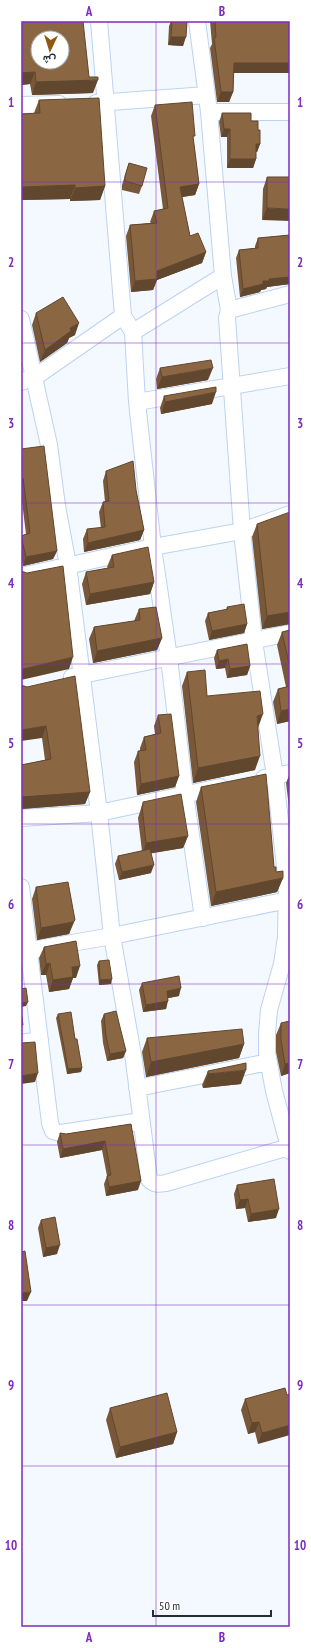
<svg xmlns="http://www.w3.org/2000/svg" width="311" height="1648" font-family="'PT Sans Narrow',Vazirmatn,sans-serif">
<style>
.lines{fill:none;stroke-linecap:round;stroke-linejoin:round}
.street-casing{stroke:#bcd3f0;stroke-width:18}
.street{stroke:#fff;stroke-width:16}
.wall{fill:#785839}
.shaded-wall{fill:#61472e}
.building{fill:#8b6642;stroke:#61472e;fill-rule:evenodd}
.grid{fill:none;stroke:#7b2cbf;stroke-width:1;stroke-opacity:0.55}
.neatline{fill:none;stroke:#7b2cbf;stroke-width:1.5}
.grid-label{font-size:13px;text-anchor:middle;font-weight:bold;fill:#7b2cbf}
</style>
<rect width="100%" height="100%" fill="#f4f9ff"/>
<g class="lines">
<defs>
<path id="street" d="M99 21 123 316 133 332 137 402
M197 21 209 112 223 276 229 310 227 318 242 531 254 641 275 776 287 885 286 937 282 964 269 1010 267 1033V1053L274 1091 290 1151
M96 103 207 95
M21 105 59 104
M209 112H290
M229 310 290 294
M21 319 49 445 57 506 68 565 99 813 112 936 134 1061 149 1179C154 1185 159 1184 166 1183L289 1147
M133 332 223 276
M21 382 35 377 123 316
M21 576 153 547 242 531 290 514
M72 677 290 633
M264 778 290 773
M21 818 99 813 220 787
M21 887 50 1123 53 1131 61 1133 141 1121
M203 918 185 794 169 658 153 547 137 402 290 376
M21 952 112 936 288 900
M21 1043 40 1040
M137 1088 269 1062"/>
</defs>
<use href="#street" class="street-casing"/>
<use href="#street" class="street"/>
</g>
<path class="wall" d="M21 21 89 77 93 93 32 95 30 84 21 85Z
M171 21H187L183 46 168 45 169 26Z
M210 21H290V76V73H234L233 92 229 102H217L210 48 212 44Z
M39 100 105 186 100 200 70 201V199L21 200V114L34 113Z
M155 105 193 140 199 184 195 195 182 197 190 236 206 252 202 263 157 280 153 290 131 292 126 236 130 225 151 223 150 222 154 211 163 209 151 116Z
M222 113 251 121 258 130 260 144 257 152H256V159L253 168H227V137H221L219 122Z
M129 163 142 186 139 194 122 190V185Z
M267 177H290L262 220 263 189Z
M290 235V284L267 287 266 289 261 290 260 292 240 297 236 258 239 250 255 248V246L258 238Z
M36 313 75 335 69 338 67 343 40 362 32 325Z
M160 368 208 380 157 389 156 379Z
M164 396 212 404 161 414 160 408Z
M21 449 57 551 53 559 23 566 21 557V536L26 534 21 494Z
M106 471 136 490 144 530 140 540 84 552 83 539 87 529 101 528 99 512 103 502H105L103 481Z
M257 524 290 624 262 629 252 537Z
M112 555 154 582 150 594 86 605 82 584 86 572 108 568 107 567Z
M227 607 247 624 244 633 209 640 205 621 208 613 226 610Z
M139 609 162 638 157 650 93 663 89 639 94 627 134 621Z
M290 630V721L277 724 273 702 278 689 286 687 277 645 282 632Z
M217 650 250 666 247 675 227 678 225 668 216 669 214 658Z
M187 672 207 696 258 728 255 770 193 783 182 686Z
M21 685 90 792 85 804 21 809V765L45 760 42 738Z
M158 715 179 776 175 787 137 795 134 762 138 751H140V748L144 737 155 734 154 726Z
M290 773V815L286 783Z
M201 787 274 867 276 872 283 878 277 892 211 906 196 802Z
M143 802 188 836 183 848 151 853V873L119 880 115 864 118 856 142 851 138 818Z
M36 887 70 932 69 934 37 940 32 899Z
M44 947 76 978H73L69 989 49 992 46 975H41L39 958Z
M99 961 111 984 99 985 97 965Z
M142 983 179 996 168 998 166 1009 143 1012 139 990Z
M58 1014 75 1039 82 1068 81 1072 67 1074 56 1018Z
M104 1014 126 1051 123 1058 107 1061 103 1043 101 1021Z
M290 1021V1073L281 1076 276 1052V1035L281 1023Z
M147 1038 244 1044 239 1058 146 1077 142 1052Z
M208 1071 241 1084 203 1088 202 1085Z
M131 1124 138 1190 106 1196 104 1184 107 1176 102 1150 60 1158 57 1142 60 1133 66 1134Z
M237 1185 276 1218 248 1222 245 1208 236 1209 234 1194Z
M41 1220 57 1254 43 1257 38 1228Z
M287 1395 258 1444 255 1432 248 1434 241 1410 245 1399Z
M110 1408 177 1432 173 1444 116 1458 106 1420Z"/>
<path class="shaded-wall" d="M171 37H186L183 46 168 45Z
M234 63H290V73H230Z
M35 72 30 84 21 85V73Z
M98 80 93 93 32 95 36 82Z
M221 92H233L229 102H217Z
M224 129H230L227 137H221Z
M256 144H260L257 152H253Z
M230 159H256L253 168H227Z
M199 184 195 195 176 198 180 187Z
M75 185 70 199 21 200V191L22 187Z
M105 186 100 200 70 201 75 188Z
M267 208 290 209V221L262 220Z
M206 252 202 263 157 280 153 290 131 292 135 281 157 271Z
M290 277V284L267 287 266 289 261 290 260 292 240 297 243 289 269 279Z
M79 323 75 335 69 338 67 343 40 362 45 350 70 328Z
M213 368 208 380 157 389 162 377Z
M216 392 212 404 161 414 165 402Z
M23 478 21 484V479Z
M144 530 140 540 84 552 88 543Z
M57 551 53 559 23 566 26 557Z
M154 582 150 594 86 605 90 594Z
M290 612V624L262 629 267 616Z
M247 624 244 633 209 640 212 631Z
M162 638 157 650 93 663 97 651Z
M73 657 69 669 21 680V670L23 669Z
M228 659 225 668 216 669 219 661Z
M250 666 247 675 227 678 230 669Z
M290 709V721L277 724 281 711Z
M263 714 258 728 257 716Z
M46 726 42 738 21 741V730Z
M260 756 255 770 193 783 198 768Z
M179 776 175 787 137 795 141 784Z
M90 792 85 804 21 809V801L22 797Z
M188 836 183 848 142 855 146 843Z
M154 865 151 873 119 880 122 872Z
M283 878 277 892 211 906 216 892Z
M75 920 69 934 37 940 41 928Z
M50 963 46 975H41L46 964Z
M80 966 76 978H73L69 989 49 992 53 980 72 967Z
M112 979 111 984 99 985 100 980Z
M181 988 179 996 164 999 167 991Z
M168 1001 166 1009 143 1012 146 1005Z
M28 1002 26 1006 21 1007V1003Z
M244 1044 239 1058 146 1077 151 1062Z
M126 1051 123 1058 107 1061 110 1054Z
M290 1063V1073L281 1076 285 1064Z
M82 1068 81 1072 67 1074 68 1069Z
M246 1070 241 1084 203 1088 208 1074Z
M38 1073 35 1082 21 1084V1076Z
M105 1141 102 1150 60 1158 63 1149Z
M141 1181 138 1190 106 1196 109 1187Z
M248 1199 245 1208 236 1209 240 1200Z
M279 1209 276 1218 248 1222 251 1214Z
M60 1245 57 1254 43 1257 46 1248Z
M31 1292 27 1301H21V1293Z
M259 1422 255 1432 248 1434 252 1423Z
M290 1425V1435L258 1444 262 1433Z
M177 1432 173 1444 116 1458 120 1447Z"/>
<path class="building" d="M21 21H83L89 77H98V80L36 82 35 72 21 73ZM38 38H62V62H38Z
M172 21H187L186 37H171Z
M215 21H290V63H234L233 92H221L214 38 216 37Z
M99 98 105 186 75 188V185L22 187 21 153V114L40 113 39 100Z
M192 102 195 136H193L199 184 180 187 190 236 198 233 206 252 157 271V279L135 281 130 225 157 223 154 211 168 208 155 105Z
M222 113H251V121H258V130H260V144H256V159H230V129H224Z
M129 163 147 168 142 186 125 181V176Z
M267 177H290V209L267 208Z
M290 235V277L269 279V281H263V284L243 289 239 250 258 248V238Z
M63 297 79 323 70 328 71 331 45 350 36 313Z
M211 360 213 368 162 377 160 368Z
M216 387V392L165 402 164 396Z
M44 446 57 551 26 557 21 536 30 533 23 478 21 479V449Z
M133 461 136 490 144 530 88 543 87 529 105 527 103 502 109 501 106 471Z
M290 512V612L267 616 257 524Z
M148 547 154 582 90 594 86 572 114 567 112 555Z
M63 566 73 657 23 669 21 670V571L27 573Z
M244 604 247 624 212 631 208 613 228 609 227 607Z
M156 607 162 638 97 651 94 627 140 620 139 609Z
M290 630V668L282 632Z
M247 644 250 666 230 669 228 659 219 661 217 650Z
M205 670 207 696 260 691 263 714 257 716 260 756 198 768 187 672Z
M75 676 90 792 22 797 21 792V765L51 759 46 726 21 730V685L27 687Z
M290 686V709L281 711 278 689Z
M171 714 179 776 141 784 138 751 146 750 144 737 161 733 158 715Z
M266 774 274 867H276V872L283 871V878L216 892 201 787Z
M181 794 188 836 146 843 142 806H143V802Z
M150 849 154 865 122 872 118 856Z
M68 882 75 920 73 922 41 928 36 887Z
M76 941 80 966 72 967 73 977 53 980 50 963 46 964 44 947Z
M109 960 112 979 100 980 99 961Z
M179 976 181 988 167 991 168 1001 146 1005 142 983Z
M26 988 28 1002 21 1003V989Z
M21 1011 23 1025 21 1026Z
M116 1011 126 1051 110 1054 106 1036 104 1014Z
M71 1012 75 1039H77L82 1068 68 1069 58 1014Z
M290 1021V1063L285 1064 281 1040V1023Z
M242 1029 244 1044 151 1062 147 1038Z
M35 1042 38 1073 21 1076V1043Z
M246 1063V1070L208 1074V1071Z
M131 1124 141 1181 109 1187 107 1176 111 1175 105 1141 63 1149 60 1133 66 1134Z
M274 1179 279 1209 251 1214 248 1199 240 1200 237 1185Z
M55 1217 60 1245 46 1248 41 1220Z
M25 1251 31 1292 21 1293V1252Z
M285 1388 287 1395 290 1394V1425L262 1433 259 1422 252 1423 245 1399Z
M167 1393 177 1432 120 1447 110 1408Z"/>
<path class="grid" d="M156 21V1627M21 182H290M21 343H290M21 503H290M21 664H290M21 824H290M21 984H290M21 1145H290M21 1305H290M21 1466H290"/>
<rect width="311" height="1648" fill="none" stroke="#ffffff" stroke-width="44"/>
<g transform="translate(50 50) rotate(184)"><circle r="19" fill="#ffffff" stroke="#a7abaf"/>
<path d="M0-3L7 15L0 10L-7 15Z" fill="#915812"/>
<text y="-6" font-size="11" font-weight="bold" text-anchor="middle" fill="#242c37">ش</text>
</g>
<path d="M153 1610v6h118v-6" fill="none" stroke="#242c37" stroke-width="2"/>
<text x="159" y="1610" font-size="12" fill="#242c37" stroke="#ffffff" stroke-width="3" paint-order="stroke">50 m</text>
<rect x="22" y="22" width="267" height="1604" class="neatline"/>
<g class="grid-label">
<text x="89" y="16">A</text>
<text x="222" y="16">B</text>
<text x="11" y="107">1</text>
<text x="300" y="107">1</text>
<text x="11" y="267">2</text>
<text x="300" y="267">2</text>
<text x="11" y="428">3</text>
<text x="300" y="428">3</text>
<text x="11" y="588">4</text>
<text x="300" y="588">4</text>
<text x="11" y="748">5</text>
<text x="300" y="748">5</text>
<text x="11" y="909">6</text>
<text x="300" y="909">6</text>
<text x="11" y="1069">7</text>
<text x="300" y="1069">7</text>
<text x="11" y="1230">8</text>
<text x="300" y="1230">8</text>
<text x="11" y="1390">9</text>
<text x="300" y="1390">9</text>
<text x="11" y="1550">10</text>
<text x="300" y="1550">10</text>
<text x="89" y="1642">A</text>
<text x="222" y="1642">B</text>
</g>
</svg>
